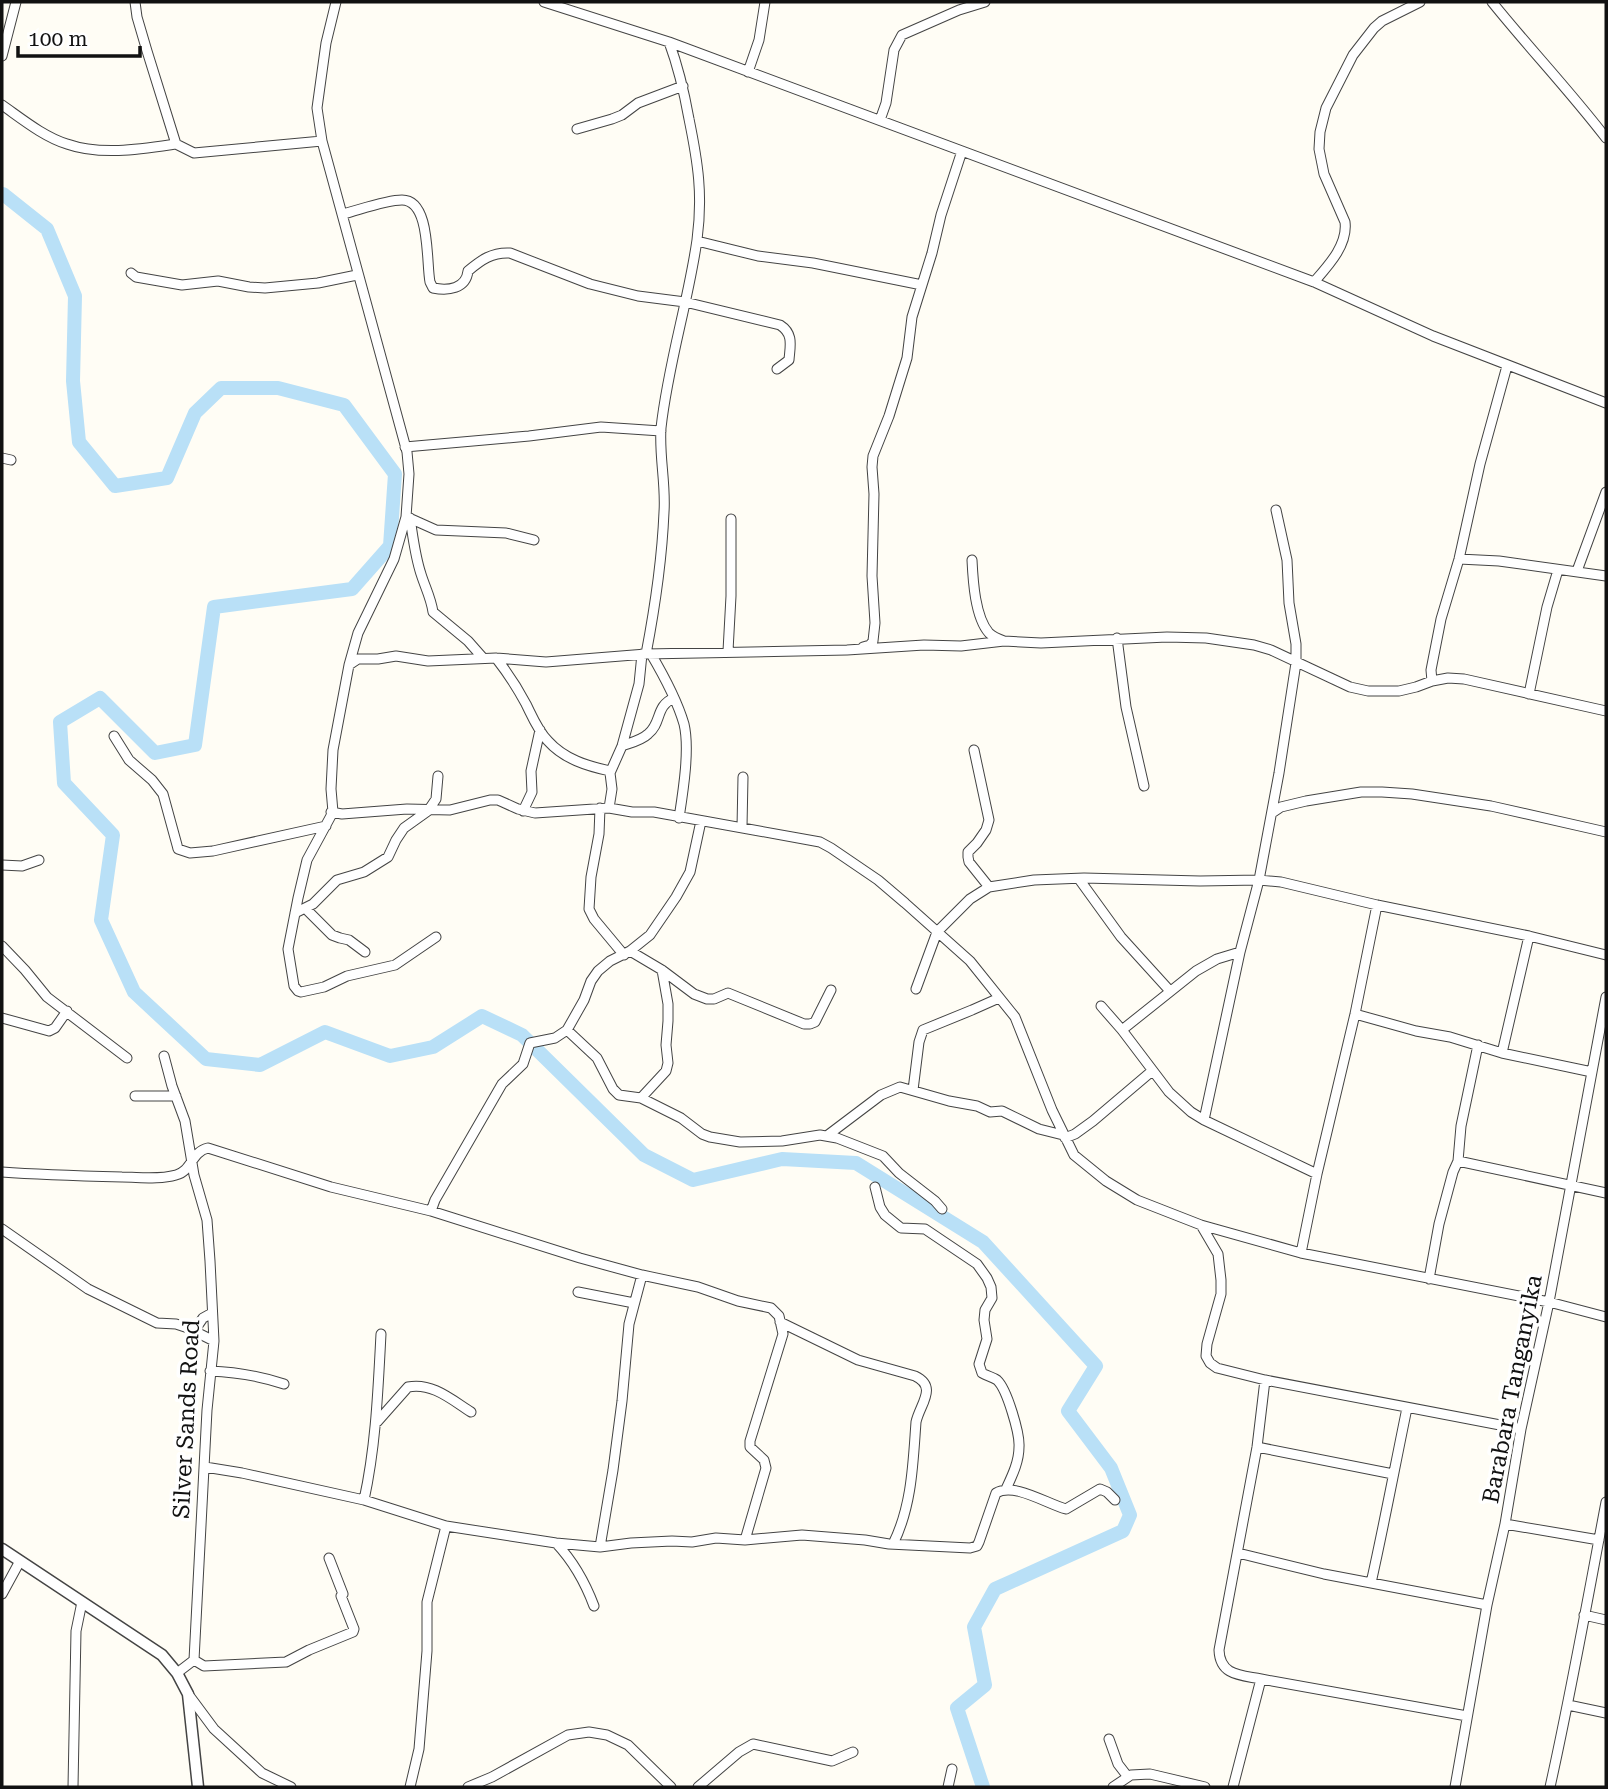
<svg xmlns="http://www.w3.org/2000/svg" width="1608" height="1789" font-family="'Roboto Serif',serif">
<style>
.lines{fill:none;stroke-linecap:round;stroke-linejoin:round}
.river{stroke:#b9e0f7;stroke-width:14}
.minor-casing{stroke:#444;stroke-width:11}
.tertiary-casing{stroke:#444;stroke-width:13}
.minor{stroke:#fff;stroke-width:9}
.tertiary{stroke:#fff;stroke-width:10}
.labels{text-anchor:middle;stroke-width:7;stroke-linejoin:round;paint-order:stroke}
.street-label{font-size:23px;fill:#111;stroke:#fff}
</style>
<rect width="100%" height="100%" fill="#fffdf5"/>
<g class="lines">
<path class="river" d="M2 194H3L47 229 75 296 73 381 79 442 115 486 167 478 195 413 221 388H278L344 405 395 474 390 546 352 589 214 607 195 745 155 753 100 698 60 722 64 783 113 835 101 920 134 992 206 1059 260 1065 325 1032 390 1056 433 1047 482 1016 522 1035 644 1155 693 1180 782 1159 856 1163 983 1242 1096 1366 1068 1411 1111 1468 1130 1515 1123 1531 995 1589 974 1627 985 1685 957 1708 983 1787"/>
<defs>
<path id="minor" d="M135 2 137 17 147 51 176 144 194 153 322 141
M336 2 326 43 317 108 322 141 407 452 409 474 406 517 394 559 358 633 349 665 333 750 331 789 333 812 307 860 298 898 288 949 294 986 298 991 301 992 324 987 347 976 395 965 436 937
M544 2 669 42 1314 282 1433 336 1606 403
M1492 2C1529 48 1570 91 1606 138
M2 56 16 2
M748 72 759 40 765 2
M2 105C22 119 44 137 67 144 101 156 142 149 176 144
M880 120 886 103 894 50 902 35 959 10 985 2
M577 129 612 119 622 115 638 103 683 86
M343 214C359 210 386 200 402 200 431 200 426 262 430 282L433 288C448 291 466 289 468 271 481 260 492 252 510 253L590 284 638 296 685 302 780 325C794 334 790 346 789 360L777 369
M697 241 758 256 813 263 922 285
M131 273 136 277 182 285 218 281 249 287 265 288 318 283 357 275
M1314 282C1328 266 1348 245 1345 222L1324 174 1319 149 1320 132 1326 108 1353 55 1374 28 1382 21 1420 2
M405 447 529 436 601 427 661 431
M2 458 11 460
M407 517 436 530 506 533 534 540
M410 518C413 537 415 556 421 574 425 587 431 598 433 612L468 641 483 658
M1459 559 1499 561 1606 576
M972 560C973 581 975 617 989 633 993 637 998 639 1004 641
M1577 571 1606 492
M1117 638 1126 707 1144 786
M863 647 870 645 873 641 875 623 872 576 874 494 872 467 873 456 889 416 907 358 912 317 932 253 941 215 962 151
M728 651 731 596V519
M646 654C655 607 662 560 664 512 666 484 659 456 661 428 668 364 688 303 697 240 703 195 698 163 689 119 684 91 679 69 669 42
M651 654C664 676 677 700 684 724 690 749 683 792 679 818
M496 658C507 672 517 687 526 704 532 716 538 731 548 741 564 759 587 766 610 771
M349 665 358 659H378L396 656 428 661 496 658 546 662 646 654 847 650 924 645 961 646 1004 641 1041 643 1167 637 1206 638 1254 645 1271 650 1350 687 1368 691H1399L1416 687 1432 681 1448 678 1464 679 1606 711
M1432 681 1431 670 1441 619 1459 559 1480 464 1507 366
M1529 694 1547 607 1558 570
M114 736 129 760 152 780 163 794 177 845 178 849 190 853 213 851 326 826
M622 746C630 743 642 740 648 734 662 723 655 706 674 698
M974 750 989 820 986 830 977 843 968 852V857L969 862 989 887
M430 808 436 799 438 776
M600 808 599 834 591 877 589 909 594 919 624 955
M609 808 612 789 610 773 622 746 639 684 642 654
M523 811 532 792 531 771 540 730
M331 812 342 814 407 809 450 810 490 800H498L518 809 535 813 609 808 632 812H654L820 842 831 848 878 880 905 903 970 961 1015 1017 1052 1110 1074 1155 1106 1181 1137 1200 1201 1225 1301 1253 1549 1302 1606 1317
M1272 813 1281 807 1306 801 1361 792H1382L1412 794 1491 806 1606 832
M742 827 743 777
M2 865 22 866 39 860
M1079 879 1121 937 1170 991
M306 909 332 935 340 938 349 940 365 952
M295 913 313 904 337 880 364 872 388 857 396 840 404 828 432 808
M2 946 25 970 47 997 127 1058
M630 951 662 970 694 994 707 999H714L728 993 804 1024H810L815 1022 831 990
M916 989 937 932 970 899 989 887 1034 880 1084 878 1200 881 1259 880 1281 882 1377 905 1529 936 1606 955
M1101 1006 1122 1030 1169 1092 1191 1112 1204 1120 1317 1174
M1355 1014 1416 1031 1450 1037 1502 1053 1592 1072
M2 1018 49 1031 55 1028 67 1011
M567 1030 597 1058 613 1089 619 1095 641 1098 681 1118 702 1134 710 1137 740 1142 782 1141 820 1135 837 1138 883 1156 899 1173 935 1201 942 1209
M1122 1030 1196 971 1217 959 1240 952
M1502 1053 1529 936
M164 1056 172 1086 185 1121 194 1175 207 1220 210 1261 214 1341 207 1410 194 1660
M913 1090 919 1042 923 1030 972 1010 999 998
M135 1096H176
M641 1098 666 1071 668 1063 666 1045 668 1021V1004L662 970
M1204 1120 1240 952 1259 880 1279 773 1296 663V644L1289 603 1287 560 1276 510
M828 1135 881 1095 900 1087 949 1101 977 1106 990 1112 1002 1111 1039 1129 1063 1135
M1065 1138 1075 1134 1093 1121 1152 1071
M1458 1161 1606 1193
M2 1172C42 1175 82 1176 122 1177 139 1177 159 1180 176 1175 192 1171 191 1152 208 1148L331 1187 431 1211 580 1258 642 1275 698 1287 738 1301 771 1308 779 1316 783 1334 750 1441V1447L764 1460 766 1468 745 1540
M875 1187 880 1207 885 1215 896 1224 901 1228 925 1229 977 1264 987 1278 991 1287 992 1298 985 1310 984 1320 987 1339 979 1364 982 1373C987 1376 993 1377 997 1380 1007 1389 1020 1434 1019 1447 1019 1462 1012 1476 1006 1489
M431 1211 435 1200 502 1084 523 1064 530 1043 555 1038 567 1030 584 1000 591 981 598 971 610 961 630 951 650 935 676 897 690 872 701 821
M1201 1225 1218 1254 1221 1280V1294L1207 1344 1206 1356 1210 1363 1217 1368 1265 1380 1521 1429
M2 1229 88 1289 157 1323 176 1324 188 1328 214 1341
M1301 1253 1317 1174 1355 1014 1377 905
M1429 1279 1439 1224 1453 1172 1458 1161 1461 1126 1478 1045
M578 1292 634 1303
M780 1322 858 1360 915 1376C938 1387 920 1404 916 1422 913 1463 912 1506 893 1544
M194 1331 203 1318 212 1313
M210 1371C235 1372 260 1376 284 1384
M1265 1380 1257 1447 1219 1650C1220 1676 1241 1675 1261 1679L1467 1716
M377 1422 408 1387C432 1382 452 1400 471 1412
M1257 1447 1393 1474
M205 1467 242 1473 364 1500 446 1526 556 1543 600 1547 631 1543 672 1541 692 1542 716 1538 745 1540 802 1535 865 1540 889 1544 970 1548 977 1546 979 1542 996 1493C1014 1482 1047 1504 1066 1509L1100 1489 1107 1492 1115 1500
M364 1500C376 1445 378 1390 381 1334
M1505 1524 1599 1540
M556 1543C573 1561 585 1582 594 1606
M600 1547 613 1470 622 1401 629 1324 642 1275
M1238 1553 1324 1574 1487 1605
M1371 1583C1384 1525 1395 1466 1407 1408
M2 1594 20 1561
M1584 1615 1606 1620
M194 1660 204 1666 286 1662 309 1650 353 1632 354 1629 341 1596 343 1594 329 1558
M177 1673 194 1660
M188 1694 214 1729 262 1773 291 1787
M1568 1705 1606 1713
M1109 1739 1118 1764 1128 1777
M73 1787 76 1631 82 1602
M410 1787 419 1749 427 1651V1602L446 1526
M468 1787 492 1777 568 1735 589 1732 607 1735 628 1745 671 1787
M698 1787 739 1752 753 1744 832 1761 853 1752
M948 1787 952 1769
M1113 1787 1131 1775 1150 1774 1205 1787
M1233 1787 1261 1679
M1455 1787 1487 1605 1505 1524 1521 1429 1549 1302 1606 997
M1550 1787C1571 1693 1588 1597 1606 1502"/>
<path id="tertiary" d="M2 1549 162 1655 177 1673 188 1694 198 1787"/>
</defs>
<use href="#minor" class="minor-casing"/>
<use href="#tertiary" class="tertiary-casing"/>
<use href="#minor" class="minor"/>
<use href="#tertiary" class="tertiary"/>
</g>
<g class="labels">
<g class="street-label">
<text transform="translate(1512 1389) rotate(-79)" y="8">Barabara Tanganyika</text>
<text transform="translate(186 1419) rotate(-87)" y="8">Silver Sands Road</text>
</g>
</g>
<rect width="1608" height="1789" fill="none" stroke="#111111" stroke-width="7"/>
<path d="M18 46v10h122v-10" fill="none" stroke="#111111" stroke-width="3.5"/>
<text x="28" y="46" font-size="21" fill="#111111" stroke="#ffffff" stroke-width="5" paint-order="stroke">100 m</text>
</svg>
